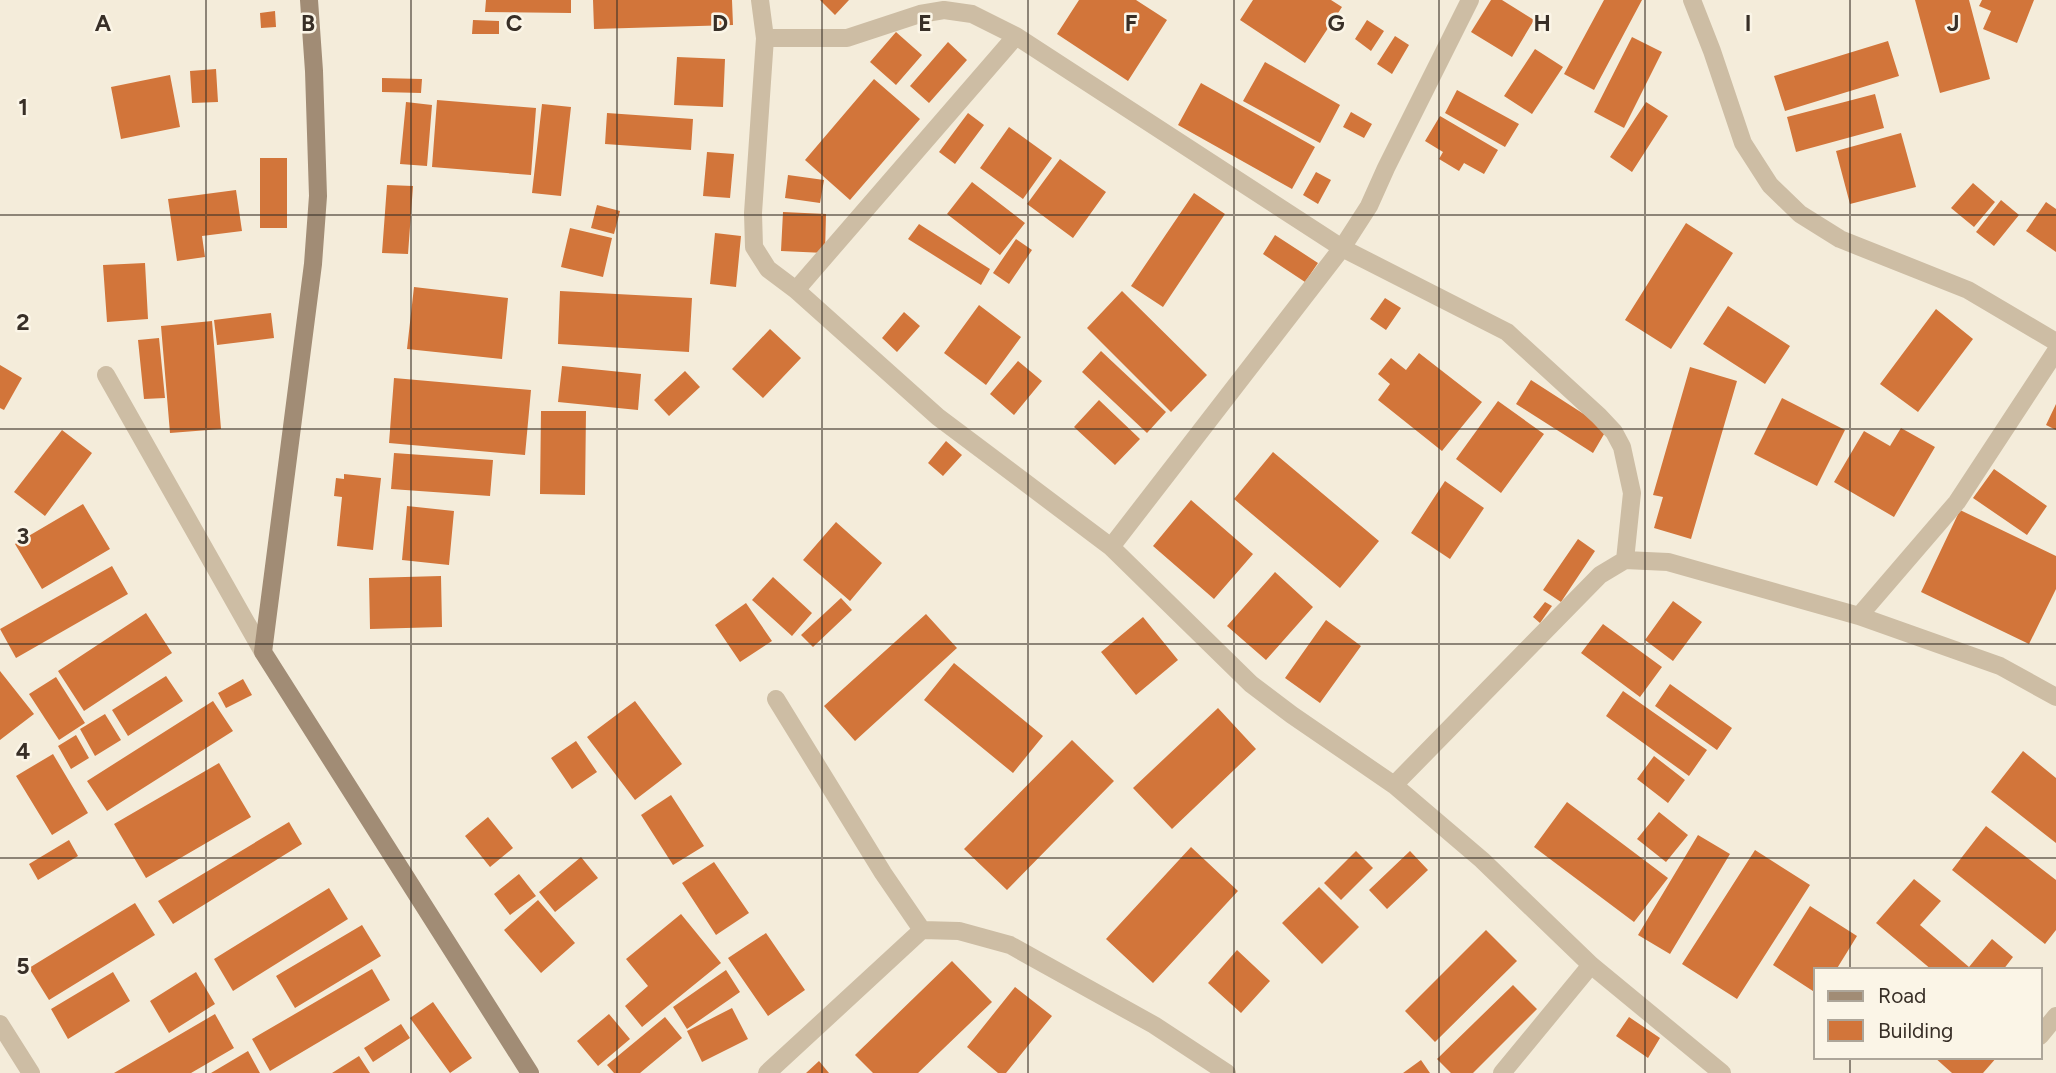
<svg xmlns="http://www.w3.org/2000/svg" width="2056" height="1073" font-family="Figtree,sans-serif">
<style>
.building{fill:#d2753a}
.lines{fill:none;stroke-linecap:round;stroke-linejoin:round}
.street{stroke:#cdbda4;stroke-width:18}
.secondary{stroke:#a18c75;stroke-width:18}
.grid{fill:none;stroke:#382f27;stroke-width:2;stroke-opacity:0.55}
.grid-label{font-size:23px;text-anchor:middle;font-weight:bold;fill:#382f27;stroke:#fbf5e7;stroke-width:5;stroke-linejoin:round;paint-order:stroke}
</style>
<rect width="100%" height="100%" fill="#f4ecda"/>
<path class="building" d="M486 0H571V13L485 12Z
M593 0H732L733 25 594 29Z
M820 0H849L835 15Z
M1079 0H1136L1167 20 1128 81 1057 34Z
M1253 0H1331L1342 7 1305 63 1240 20Z
M1491 0H1502L1534 20 1512 57 1471 32Z
M1604 0H1642L1594 90 1564 74Z
M1915 0H1969L1990 79 1940 93Z
M1982 0H2034L2017 43 1983 29 1991 11 1979 6Z
M275 11 276 27 261 28 260 13Z
M473 20 499 21V34H472Z
M1367 20 1384 31 1371 51 1355 39Z
M896 32 922 55 896 85 870 62Z
M1395 36 1409 45 1392 74 1377 64Z
M1632 37 1662 52 1624 128 1594 112Z
M1888 41 1899 76 1785 111 1774 76Z
M948 42 967 60 929 103 910 86Z
M1535 49 1563 67 1532 114 1504 96Z
M677 57 725 59 723 107 674 105Z
M1265 62 1340 105 1320 143 1243 101Z
M216 69 218 102 192 103 190 71Z
M170 75 180 127 121 139 111 87Z
M382 78 422 79 421 93 382 92Z
M874 79 920 119 850 200 805 160Z
M1201 83 1315 147 1292 189 1178 125Z
M1457 90 1519 124 1505 147 1445 113Z
M1875 94 1884 128 1796 152 1787 117Z
M437 100 536 108 531 175 432 167Z
M406 102 432 105 427 166 400 164Z
M1646 102 1668 116 1632 172 1610 157Z
M542 104 571 107 561 196 532 193Z
M1351 112 1372 124 1364 138 1343 127Z
M607 113 693 119 691 150 605 144Z
M968 113 984 125 955 164 939 152Z
M1440 116 1498 150 1484 174 1464 163 1459 171 1439 159 1443 152 1425 141Z
M1009 127 1052 158 1023 199 980 168Z
M1901 133 1916 187 1850 204 1836 151Z
M707 152 734 154 730 198 703 196Z
M260 158H287V228H260Z
M1060 159 1106 192 1073 238 1027 204Z
M1316 172 1331 180 1318 204 1303 195Z
M788 175 824 180 820 203 785 198Z
M972 182 1025 223 1000 255 947 214Z
M1973 183 1995 202 1974 227 1951 208Z
M387 185 413 186 408 254 382 253Z
M236 190 242 231 202 236 205 257 177 261 168 199Z
M1194 193 1225 214 1163 307 1131 286Z
M2001 200 2019 215 1994 246 1976 232Z
M2046 202 2056 209V252L2026 231Z
M597 205 620 211 614 234 591 228Z
M783 212 826 214 825 253 781 251Z
M1686 223 1733 253 1671 349 1625 320Z
M919 224 990 269 981 285 908 239Z
M570 228 612 238 603 277 561 267Z
M715 233 741 236 736 287 710 284Z
M1275 235 1318 263 1305 282 1263 254Z
M1016 239 1032 250 1009 284 993 273Z
M145 263 148 319 107 322 103 265Z
M414 287 508 298 502 359 407 349Z
M560 291 692 298 689 352 558 344Z
M1122 291 1207 375 1171 412 1087 328Z
M1385 298 1401 308 1386 330 1370 319Z
M979 305 1021 337 986 385 944 353Z
M1728 306 1790 346 1765 384 1703 344Z
M1936 309 1973 339 1918 412 1880 384Z
M904 312 920 326 897 352 882 338Z
M271 313 274 338 217 345 214 320Z
M212 321 221 429 170 433 161 326Z
M770 329 801 358 763 398 732 369Z
M159 338 165 398 144 399 138 340Z
M1101 351 1166 412 1147 433 1082 372Z
M1419 353 1482 402 1442 451 1378 400 1390 384 1378 374 1391 358 1406 370Z
M1018 361 1042 381 1014 415 990 394Z
M0 365 22 378 4 410 0 408Z
M562 366 641 374 638 410 558 402Z
M1690 367 1737 381 1691 539 1654 528 1663 497 1653 495Z
M685 371 700 387 669 416 654 400Z
M394 378 531 390 525 455 389 443Z
M1531 380 1607 429 1593 453 1516 404Z
M1782 398 1845 430 1817 486 1754 454Z
M1099 400 1140 439 1115 465 1074 427Z
M1498 401 1544 434 1501 493 1456 459Z
M2056 404V430L2046 425Z
M541 411H586L585 495 540 494Z
M1901 428 1935 447 1894 517 1834 482 1864 431 1890 446Z
M62 430 92 453 45 516 14 492Z
M946 441 962 455 943 476 928 463Z
M1273 452 1379 541 1340 588 1234 499Z
M394 453 493 460 490 496 391 489Z
M1994 469 2047 506 2027 535 1973 498Z
M344 474 381 478 373 550 337 546 342 497 334 496 336 478 344 479Z
M1445 481 1484 508 1450 559 1411 533Z
M1191 500 1253 554 1214 599 1153 546Z
M83 504 110 549 42 589 15 544Z
M407 506 454 511 449 565 402 560Z
M1960 510 2056 556V589L2029 644 1921 592Z
M836 522 882 563 850 601 803 560Z
M1578 539 1595 551 1561 602 1543 590Z
M112 566 128 594 16 658 0 629Z
M1275 572 1313 607 1266 660 1227 626Z
M441 576 442 627 370 629 369 578Z
M773 577 812 613 792 636 752 600Z
M841 598 852 610 813 647 801 635Z
M1673 601 1702 622 1673 661 1645 640Z
M1545 602 1552 606 1540 623 1533 617Z
M746 603 772 641 740 662 715 625Z
M146 613 172 653 84 711 58 671Z
M926 614 957 648 855 741 824 706Z
M1143 617 1178 660 1136 695 1101 652Z
M1326 620 1361 646 1320 703 1285 678Z
M1603 624 1662 667 1640 697 1581 653Z
M954 663 1043 736 1013 773 924 700Z
M0 671 34 714 0 740Z
M166 676 183 701 128 736 112 710Z
M56 677 85 723 59 740 29 694Z
M243 679 252 695 226 708 218 693Z
M1670 684 1732 728 1717 750 1655 706Z
M1623 691 1707 750 1689 776 1606 716Z
M213 701 233 731 107 811 87 781Z
M635 701 682 764 635 800 587 737Z
M1218 708 1256 749 1172 829 1133 788Z
M105 714 121 740 95 756 80 729Z
M76 735 89 758 71 769 58 746Z
M1072 740 1114 781 1007 890 964 849Z
M576 741 597 772 572 789 551 758Z
M2023 751 2056 778V843L1991 792Z
M53 754 88 813 52 835 16 776Z
M1654 756 1685 780 1668 803 1637 779Z
M219 763 251 817 146 878 114 824Z
M671 795 704 846 673 865 641 815Z
M1567 802 1668 878 1634 922 1534 847Z
M1659 812 1688 835 1666 862 1637 839Z
M488 817 513 848 490 867 465 836Z
M289 822 302 844 173 924 158 901Z
M1986 826 2056 880V930L2045 944 1952 870Z
M1698 835 1730 854 1670 954 1638 935Z
M69 840 78 856 38 880 29 864Z
M1191 847 1238 891 1153 983 1106 939Z
M1755 850 1810 885 1737 999 1682 964Z
M1356 851 1373 868 1341 900 1324 883Z
M1410 851 1428 870 1387 909 1369 890Z
M581 857 598 878 555 912 539 892Z
M714 862 749 913 716 935 682 883Z
M519 874 536 896 510 915 494 894Z
M1914 879 1941 901 1920 925 1969 967 1992 939 2013 957 2003 970H1932L1876 923Z
M1319 887 1359 927 1322 964 1282 923Z
M329 888 348 919 233 991 214 959Z
M538 900 575 943 541 973 504 930Z
M135 903 155 935 49 1000 29 968Z
M1810 906 1857 936 1836 970H1816V993L1773 965Z
M681 914 721 963 642 1027 625 1006 648 986 626 959Z
M362 925 381 956 295 1008 276 976Z
M1486 930 1517 961 1435 1042 1405 1011Z
M766 933 805 990 768 1016 728 958Z
M1237 950 1270 981 1241 1013 1208 983Z
M952 961 992 1002 918 1073H873L855 1055Z
M372 969 390 1000 270 1071 252 1039Z
M726 970 740 992 687 1029 673 1007Z
M113 972 130 1001 68 1039 51 1009Z
M196 972 215 1004 169 1033 150 1001Z
M1513 985 1537 1009 1473 1073H1451L1437 1059Z
M1015 987 1052 1016 1006 1073H998L967 1047Z
M433 1002 472 1058 450 1073 410 1018Z
M732 1008 748 1039 702 1062 687 1031Z
M215 1014 234 1048 191 1073H114Z
M609 1014 630 1039 598 1066 577 1041Z
M665 1017 682 1038 640 1073H614L607 1065Z
M1629 1017 1660 1038 1648 1058 1616 1036Z
M401 1024 410 1038 373 1062 364 1048Z
M248 1051 260 1073H211Z
M359 1056 370 1073H332Z
M1934 1057H1997L1983 1073H1952Z
M1421 1060 1430 1073H1403Z
M819 1061 829 1073H806Z"/>
<g class="lines">
<path class="street" d="M760 0 765 38 753 213 754 247 768 269 796 290 938 417 1111 547 1251 684 1292 715 1394 785 1482 860 1591 965 1722 1073
M1692 0 1712 51 1743 143 1770 185 1800 214 1840 239 1968 290 2056 342
M765 38H847L920 14 944 10 972 14 1016 36 1342 248 1507 332 1599 416 1614 432 1622 447 1632 493 1625 560
M796 290 1016 36
M106 375 263 652
M1111 547 1342 248 1369 206 1386 168 1470 0
M1859 616 1957 502 2056 351
M776 699 883 873 922 930 959 931 1010 945 1154 1025 1227 1073
M1394 785 1600 575 1625 560 1668 562 1859 616 2000 666 2056 697
M0 1024 31 1073
M2040 1036 2056 1016
M767 1073 922 930
M1502 1073 1591 965"/>
<path class="secondary" d="M309 0 314 71 318 196 313 264 263 652 530 1073"/>
</g>
<path class="grid" d="M206 0V1073M411 0V1073M617 0V1073M822 0V1073M1028 0V1073M1234 0V1073M1439 0V1073M1645 0V1073M1850 0V970M0 215H2056M0 429H2056M0 644H2056M0 858H2056M1850 1057V1073"/>
<g class="grid-label">
<text x="103" y="31">A</text>
<text x="308" y="31">B</text>
<text x="514" y="31">C</text>
<text x="720" y="31">D</text>
<text x="925" y="31">E</text>
<text x="1131" y="31">F</text>
<text x="1336" y="31">G</text>
<text x="1542" y="31">H</text>
<text x="1748" y="31">I</text>
<text x="1953" y="31">J</text>
<text x="23" y="115">1</text>
<text x="23" y="330">2</text>
<text x="23" y="544">3</text>
<text x="23" y="759">4</text>
<text x="23" y="974">5</text>
</g>
<rect x="1814" y="968" width="228" height="91" fill="#fbf5e7" stroke="#ada69a" stroke-width="2"/>
<rect x="1828" y="991" width="35" height="10" fill="#a18c75" stroke="#ada69a" stroke-width="2"/>
<text x="1878" y="1003" font-size="21" fill="#382f27">Road</text>
<rect x="1828" y="1020" width="35" height="21" fill="#d2753a" stroke="#ada69a" stroke-width="2"/>
<text x="1878" y="1038" font-size="21" fill="#382f27">Building</text>
</svg>
